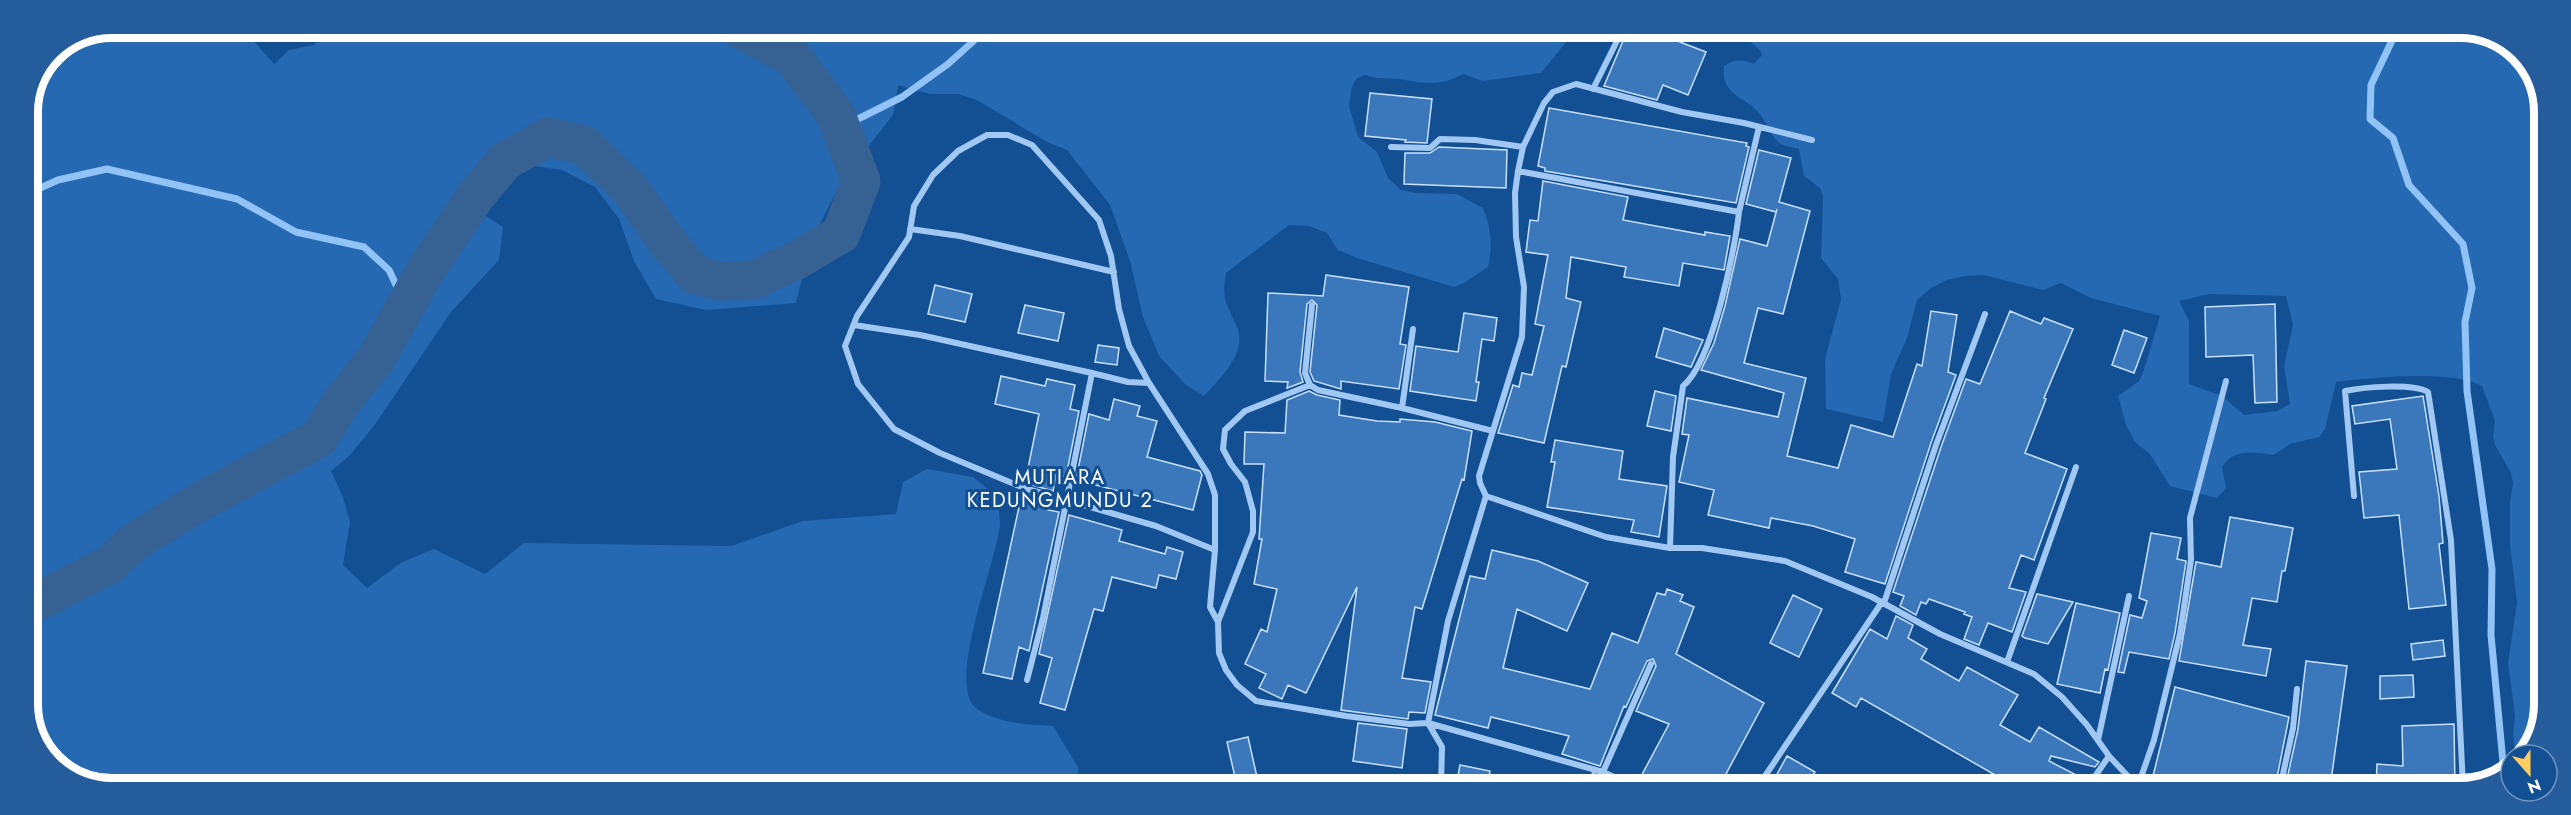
<svg xmlns="http://www.w3.org/2000/svg" width="2571" height="815" font-family="Jost,sans-serif">
<style>
.green{fill:#2469b2;fill-rule:evenodd}
.lines{fill:none;stroke-linecap:round;stroke-linejoin:round}
.stream{stroke:#91c3f6;stroke-width:7}
.river{stroke:#356193;stroke-width:39}
.building{fill:#3b78bb;stroke:#c7e1fd;stroke-width:1.5}
.lane{stroke:#a0c8f2;stroke-width:4.5}
.street{stroke:#a0c8f2;stroke-width:6}
.labels{text-anchor:middle;stroke-width:6;stroke-linejoin:round;paint-order:stroke}
.neighbourhood-label{font-size:20px;letter-spacing:1.5px;fill:#fff;stroke:#124f93}
.rim{fill:none;stroke:#fff;stroke-width:8}
</style>
<rect width="100%" height="100%" fill="#124f93"/>
<path class="green" d="M112 27H229L251 38 274 64 289 50 313 45 338 27 1574 29 1567 41 1541 73 1483 81 1463 74C1439 87 1424 83 1399 79 1387 78 1378 80 1366 75L1357 78 1352 86 1349 106 1358 137 1377 152 1388 178 1401 190 1416 193 1457 194 1483 208C1491 229 1493 244 1488 267L1464 283 1454 287 1357 258 1338 250 1327 233 1309 226 1289 225 1226 273C1221 301 1227 303 1237 327 1248 353 1219 379 1204 396L1186 385 1159 356 1143 317 1130 261 1110 205 1067 150 1047 142 977 100 958 94H930L898 85 893 115 844 177 811 241 796 303 706 310 656 299 634 261 619 219 595 187 562 170 534 166 502 184 478 211 503 227 499 260 451 312 374 426 349 456 331 471 343 497 350 522 343 565 367 588 402 562 434 549 485 574 524 543 731 546 803 521 896 514 903 482 927 469 973 477 996 496C998 505 1000 515 1000 524 997 561 948 678 974 706 991 723 1031 725 1053 726L1078 767 1079 786 89 785 45 755 27 709V111L52 52Z
M1735 29 2482 30 2523 56 2544 106 2541 726 2521 755H2515L2513 734 2515 715 2508 663 2517 603 2510 544V503L2513 483 2511 473 2495 445 2493 436 2495 421 2482 386C2451 369 2371 378 2336 382L2325 429 2319 437 2290 444 2274 455C2254 452 2234 448 2222 467L2226 488 2217 498 2170 486 2150 454 2135 442 2126 425 2118 396 2139 381 2143 373 2160 316 2091 298 2061 283 2043 290 1984 275 1965 276 1947 280 1931 288 1917 300 1907 338 1891 374 1883 422 1826 409 1825 359 1841 299 1838 279 1821 258 1823 197 1820 188 1804 176 1799 149C1793 147 1782 146 1777 141 1769 133 1766 121 1759 113 1744 96 1720 95 1724 66 1735 59 1742 59 1754 64L1762 55 1760 50ZM2209 294 2286 296 2293 325 2284 366 2290 404 2277 411 2244 415 2222 396 2189 384V321L2179 301Z"/>
<g class="lines">
<path class="stream" d="M2397 30 2371 85 2370 119 2393 138 2409 185 2463 244 2472 288 2465 322 2467 391 2492 569 2491 635 2504 773
M842 127 902 97 948 64 988 28
M27 194 58 180 107 169 237 199 296 232 364 247 389 270 406 306"/>
<path class="river" d="M27 607 109 565 134 542 199 502 319 438 340 404 376 359 425 271 475 197 505 161 548 137 584 145 629 188 665 239 695 275 718 281 753 280 795 261 841 234 861 181 836 115 793 58 738 28"/>
</g>
<path class="building" d="M1628 29H1646L1706 52 1688 95 1663 85 1657 100 1604 86Z
M1370 93 1432 99 1427 143 1405 142 1406 140 1365 136Z
M1549 108 1747 143 1746 146 1749 147 1736 203 1545 171V168L1538 166Z
M1439 147 1507 150 1506 188 1404 184 1405 153H1430Z
M1759 150 1791 158 1779 202 1810 211 1783 314 1758 308 1744 363 1806 378 1787 456 1838 468 1851 425 1893 437 1917 364 1922 366 1931 311 1957 315 1948 372 1956 375 1931 443 1885 584 1845 572 1855 539 1813 526 1771 518 1769 528 1708 515 1714 490 1679 482 1689 435 1682 434 1687 398 1778 417 1784 393 1701 370 1714 343 1725 306 1740 239 1767 246 1777 209 1776 212 1746 204Z
M1543 181 1628 197 1623 220 1705 235V232L1730 236 1724 270 1683 263 1679 286 1624 277 1626 267 1571 257 1566 298 1581 302 1566 367 1562 366 1544 443 1498 433 1513 385 1519 387 1522 373 1532 375 1544 326 1535 324 1548 255 1526 252 1530 220 1538 221Z
M1326 275 1409 287 1400 344 1406 345 1399 389 1341 381V389L1314 381 1310 372 1317 305 1312 300 1307 304 1300 372 1303 382 1287 388 1288 382 1265 381 1268 293 1323 296Z
M935 285 972 294 965 322 928 314Z
M2275 304 2277 402 2255 403 2253 355 2206 357 2205 307Z
M1025 305 1064 313 1058 341 1018 333Z
M2010 311 2041 324 2044 318 2073 329 2044 398 2046 399 2025 453 2067 469 2034 560 2021 555 2009 588 2026 592 2012 632 1988 623 1979 645 1964 639 1972 617 1964 614 1965 612 1929 599 1926 604 1921 602 1916 615 1900 606 1904 596 1893 592 1941 447 1966 379 1980 384Z
M1464 313 1497 318 1494 341 1482 339 1476 382H1479L1476 401 1410 391 1416 346 1458 352Z
M1664 328 1703 340 1691 367 1656 357Z
M2124 330 2147 338 2134 373 2112 365Z
M1098 345 1119 348 1117 365 1095 362Z
M1001 376 1045 386 1047 379 1075 385 1070 409 1079 411 1066 477 1056 475 1053 491 1025 483 1039 414 995 404Z
M1309 391 1317 395 1340 400 1339 415 1377 421 1400 422V419L1435 422 1472 431 1464 480 1462 479 1422 609 1415 607 1402 678 1431 682 1425 713 1409 712 1408 719 1341 710 1357 587 1306 693 1288 685 1282 699 1259 688 1266 674 1245 664 1261 629 1267 632 1277 589 1254 584 1262 539H1259L1264 464H1244L1245 432 1285 433 1287 400Z
M1655 391 1676 396 1671 431 1647 426Z
M2423 396 2439 496 2443 543 2439 544 2446 605 2409 609 2399 515 2364 518 2361 490 2359 472 2397 469 2390 419 2355 424 2352 406Z
M1114 399 1140 406 1137 416 1157 421 1147 457 1200 471 1202 475 1193 510 1076 480 1089 414 1109 420Z
M1555 440 1623 451 1619 479 1667 486 1659 537 1631 532 1634 520 1547 507 1555 462H1551Z
M1022 493 1050 501 1048 510 1059 512 1029 651 1019 647 1012 679 983 673Z
M1069 515 1122 530 1119 541 1165 554 1167 547 1183 552 1176 579 1159 575 1156 588 1112 577 1103 611 1094 609 1065 710 1040 703 1052 658 1039 654Z
M2230 517 2293 528 2285 571H2282L2277 602 2252 598 2248 620 2243 645 2271 649 2266 676 2179 661 2196 562 2221 567Z
M2151 533 2181 538 2177 559 2186 561 2175 633 2169 659 2129 652 2124 673 2118 672 2130 615 2142 618 2147 601 2139 598Z
M1492 550 1538 561 1588 583 1567 631 1517 609 1503 668 1590 689 1612 633 1638 643 1657 593 1665 595 1667 589 1683 595 1680 601 1694 607 1676 654 1764 703 1719 787H1641L1638 782 1669 724 1636 711 1656 666 1653 659 1647 661 1626 707 1624 706 1600 766 1562 754 1569 736 1491 717 1488 728 1435 715 1470 576 1485 579Z
M2037 594 2073 602 2048 644 2025 638 2022 636Z
M1793 595 1822 609 1799 657 1770 643Z
M2076 603 2120 613 2108 670 2105 669 2100 693 2057 684Z
M1896 616 1913 625 1908 638 1927 649 1921 659 1959 681 1967 667 2018 695 2000 725 2030 742 2039 727 2099 762 2095 767 2051 756 2049 761 2086 780 2082 788 2016 787 1861 698 1856 707 1832 693 1870 629 1887 639Z
M2443 640 2445 656 2413 660 2411 644Z
M2306 661 2347 666 2330 788H2285L2298 729Z
M2413 675 2414 697 2380 699V676Z
M2175 687 2289 717 2275 788H2181L2152 780Z
M1358 723 1407 729 1402 768 1353 761Z
M2454 724 2455 788H2376L2377 764 2403 766 2402 726Z
M1248 737 1259 786H1237L1227 742Z
M1787 756 1815 772 1806 787H1770Z
M1460 765 1490 771 1487 787H1456Z"/>
<g class="lines">
<path class="lane" d="M1590 787 1595 769"/>
<path class="street" d="M1593 89 1623 29
M1391 147 1430 148 1440 139 1475 140 1523 147
M1518 171 1739 212C1735 250 1712 363 1683 386L1673 457 1670 548
M1739 212 1759 127
M910 229 960 236 1114 272
M1312 305 1305 373 1310 385 1318 390 1402 408 1493 431
M854 325 920 335 1092 373
M1310 385 1245 411 1225 430 1223 449 1231 464 1245 482 1253 511V532L1218 622 1219 653 1226 670 1237 685 1256 701 1346 716 1409 724 1428 723 1603 772 1636 787
M1402 408 1413 329
M1486 496 1606 537 1670 548H1702L1785 561 1872 597 1940 634 2034 674 2062 697 2087 725 2109 756 2139 788
M2354 496 2345 391C2364 387 2412 383 2428 392L2451 540 2463 787
M1215 550 1156 526 1024 488 940 453 894 429 858 384 845 346 857 316 909 237 914 206 933 175 958 151 987 135H1008L1032 145 1099 220 1111 256 1119 309 1129 346 1149 383 1208 474 1215 495V550L1210 607 1218 622
M1884 603 1936 445 1985 314
M2007 662 2076 467
M1027 680 1043 618 1092 373 1128 382 1149 383
M2098 740 2129 596
M1603 772 1651 664
M2138 786 2154 740 2180 634 2191 560 2190 518 2226 381
M1441 787 1442 747 1428 723 1448 621 1486 496 1480 483 1479 476 1522 337 1524 287 1516 237 1515 193 1518 171 1523 147 1544 103 1553 92 1576 84 1682 112 1744 123 1812 140
M1760 787 1761 782 1882 602
M2087 788 2109 756
M2280 788 2293 728 2297 689"/>
</g>
<g class="labels">
<g class="neighbourhood-label">
<text x="1060" y="484">MUTIARA<tspan x="1060" dy="23">KEDUNGMUNDU 2</tspan></text>
</g>
</g>
<path d="M0 0H2571V815H0ZM112 38H2460A74 74 0 0 1 2534 112V704A74 74 0 0 1 2460 778H112A74 74 0 0 1 38 704V112A74 74 0 0 1 112 38Z" fill="#255d9c" fill-rule="evenodd"/>
<path class="rim" d="M112 38H2460A74 74 0 0 1 2534 112V704A74 74 0 0 1 2460 778H112A74 74 0 0 1 38 704V112A74 74 0 0 1 112 38Z"/>
<g transform="translate(2529 773) rotate(159)"><circle r="28" fill="#124f93" stroke="#7195be" stroke-width="1.5"/>
<path d="M0-4.5L10 22L0 15L-10 22Z" fill="#ffcc61"/>
<text y="-9" font-size="16" font-weight="bold" text-anchor="middle" fill="#ffffff">N</text>
</g>
</svg>
